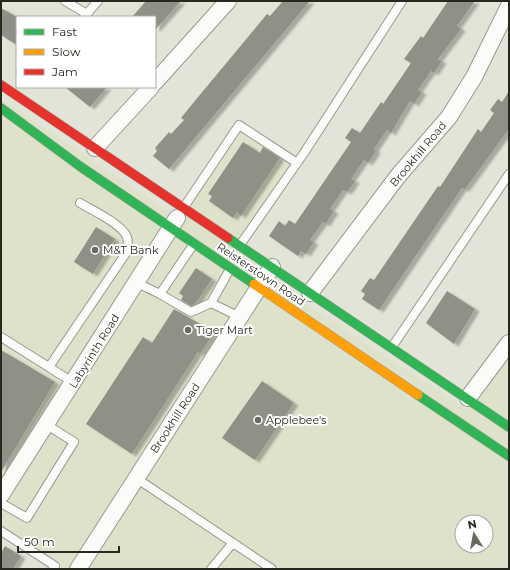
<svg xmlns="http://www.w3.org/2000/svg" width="510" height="570" font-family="Montserrat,sans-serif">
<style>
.built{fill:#dfe2cb;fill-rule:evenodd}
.building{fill:#909186;filter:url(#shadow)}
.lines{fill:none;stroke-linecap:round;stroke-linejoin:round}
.lane-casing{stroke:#989a90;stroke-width:10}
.street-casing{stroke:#989a90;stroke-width:18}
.fast-casing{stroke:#9ea091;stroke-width:10}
.slow-casing{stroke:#9ea091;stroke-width:10}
.jam-casing{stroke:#9ea091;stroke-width:10}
.lane{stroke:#fbfbf9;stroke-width:8}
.street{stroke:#fbfbf9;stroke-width:16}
.fast{stroke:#30b455;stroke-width:9}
.slow{stroke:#ff9f0a;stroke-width:9}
.jam{stroke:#e5322d;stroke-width:9}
.poi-dot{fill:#686a5f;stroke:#fff;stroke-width:1.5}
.labels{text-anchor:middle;stroke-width:4;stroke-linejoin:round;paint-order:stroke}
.street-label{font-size:11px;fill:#27291f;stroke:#fff}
.poi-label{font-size:11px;fill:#27291f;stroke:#fff;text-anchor:start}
</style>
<defs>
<filter id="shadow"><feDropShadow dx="4.5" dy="2.5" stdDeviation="1" flood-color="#0004"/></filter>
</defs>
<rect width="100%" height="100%" fill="#e2e4d7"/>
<path class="built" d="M1 99 174 215 234 124 291 167 234 257 466 409 509 347V569H48L35 555 1 534ZM462 522H486V546H462Z"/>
<path class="building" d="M146 1H181L155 30V17H132Z
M283 1H310L169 169 153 156 157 151 155 148 169 132 171 134 184 120 181 118 189 108 267 14 270 16Z
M448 1H475L457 26 461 29 438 59 442 61 434 73 431 71 418 90 422 92 414 104 410 101 391 133 387 130 374 149 376 151 368 163 364 160 351 179 355 181 351 187 347 192 343 190 330 209 334 211 330 217 326 224 323 222 310 240 314 242 306 254 301 251 298 256 269 236 279 221 285 226 289 220 295 224 351 142 345 138 352 128 360 133 381 102 383 104 411 63 404 59 421 36 423 38Z
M1 8 17 17V45L1 35Z
M65 87H107L90 107Z
M509 91V129L465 189 462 188 379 310 362 299 365 294 361 291 370 278 374 280 438 186 440 187 478 129 481 132 494 113 490 110 498 99 502 102Z
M243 142 260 153 263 147 280 158 241 216 237 212 233 218 209 201 212 196 208 194Z
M96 227 115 239 93 274 74 262Z
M196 268 212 279 195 304 191 306 181 300 183 296 179 293Z
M447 291 475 309 454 344 426 323Z
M174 309 214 332 200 354 198 352 132 454 86 424 143 337 152 343Z
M1 350 55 382 1 472Z
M262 381 294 403 255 460 222 438Z
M5 546 21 556 13 569H1V553Z"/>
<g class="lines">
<defs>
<path id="lane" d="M65 1 87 14
M84 17 98 1
M184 207 239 125 297 163
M240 245 304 153 402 1
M137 283 160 294 191 312 211 303 240 317
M160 294 193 245
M211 303 230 269
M1 337 74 383
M392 347 509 174
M49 367 126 253C127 248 129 243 127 237 122 224 92 210 80 203
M136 478 272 569
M1 503 27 518 74 442 47 425
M1 531 55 566 53 569
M211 569 232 544"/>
<path id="street" d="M155 82 228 1
M95 148 151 87
M310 293 398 176 449 117 474 77 509 6
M468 398 509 343
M1 495 177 218
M78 569 272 267"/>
<path id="fast" d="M1 108 81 167 254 284
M228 238 509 427
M418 395 509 456"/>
<path id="slow" d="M254 284 418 395"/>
<path id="jam" d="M1 85 228 238"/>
</defs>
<use href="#lane" class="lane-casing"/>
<use href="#street" class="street-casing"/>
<use href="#fast" class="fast-casing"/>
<use href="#slow" class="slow-casing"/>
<use href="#jam" class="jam-casing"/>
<use href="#lane" class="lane"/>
<use href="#street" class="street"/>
<use href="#fast" class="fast"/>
<use href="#slow" class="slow"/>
<use href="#jam" class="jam"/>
</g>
<g class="poi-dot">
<circle cx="95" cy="250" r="4"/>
<circle cx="188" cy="330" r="4"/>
<circle cx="258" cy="420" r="4"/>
</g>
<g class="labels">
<g class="street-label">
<text transform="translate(418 154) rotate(-50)" y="4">Brookhill Road</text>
<text transform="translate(261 274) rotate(34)" y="4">Reisterstown Road</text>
<text transform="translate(94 351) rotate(-58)" y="4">Labyrinth Road</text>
<text transform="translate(175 418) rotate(-57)" y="4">Brookhill Road</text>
</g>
<g class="poi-label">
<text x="103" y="254">M&amp;T Bank</text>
<text x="196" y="334">Tiger Mart</text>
<text x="266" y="424">Applebee's</text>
</g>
</g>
<rect width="510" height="570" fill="none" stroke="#27291f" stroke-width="4"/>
<rect x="16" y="16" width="140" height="72" fill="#ffffff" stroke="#a9a9a5"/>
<rect x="24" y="29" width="20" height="6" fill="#30b455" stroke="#a9a9a5"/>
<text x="52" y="36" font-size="12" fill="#27291f">Fast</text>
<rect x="24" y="49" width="20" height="6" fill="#ff9f0a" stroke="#a9a9a5"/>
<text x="52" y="56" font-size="12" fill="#27291f">Slow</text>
<rect x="24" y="69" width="20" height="6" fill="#e5322d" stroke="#a9a9a5"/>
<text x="52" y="76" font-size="12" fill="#27291f">Jam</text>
<g transform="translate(474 534) rotate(349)"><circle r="19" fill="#ffffff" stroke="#a9a9a5"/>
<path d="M0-3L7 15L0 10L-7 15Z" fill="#686a5f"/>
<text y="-6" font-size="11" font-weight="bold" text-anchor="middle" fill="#27291f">N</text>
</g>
<path d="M18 546v6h101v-6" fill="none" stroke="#27291f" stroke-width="2"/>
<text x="24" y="546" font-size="12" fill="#27291f" stroke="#ffffff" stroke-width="3" paint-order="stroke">50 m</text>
</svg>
